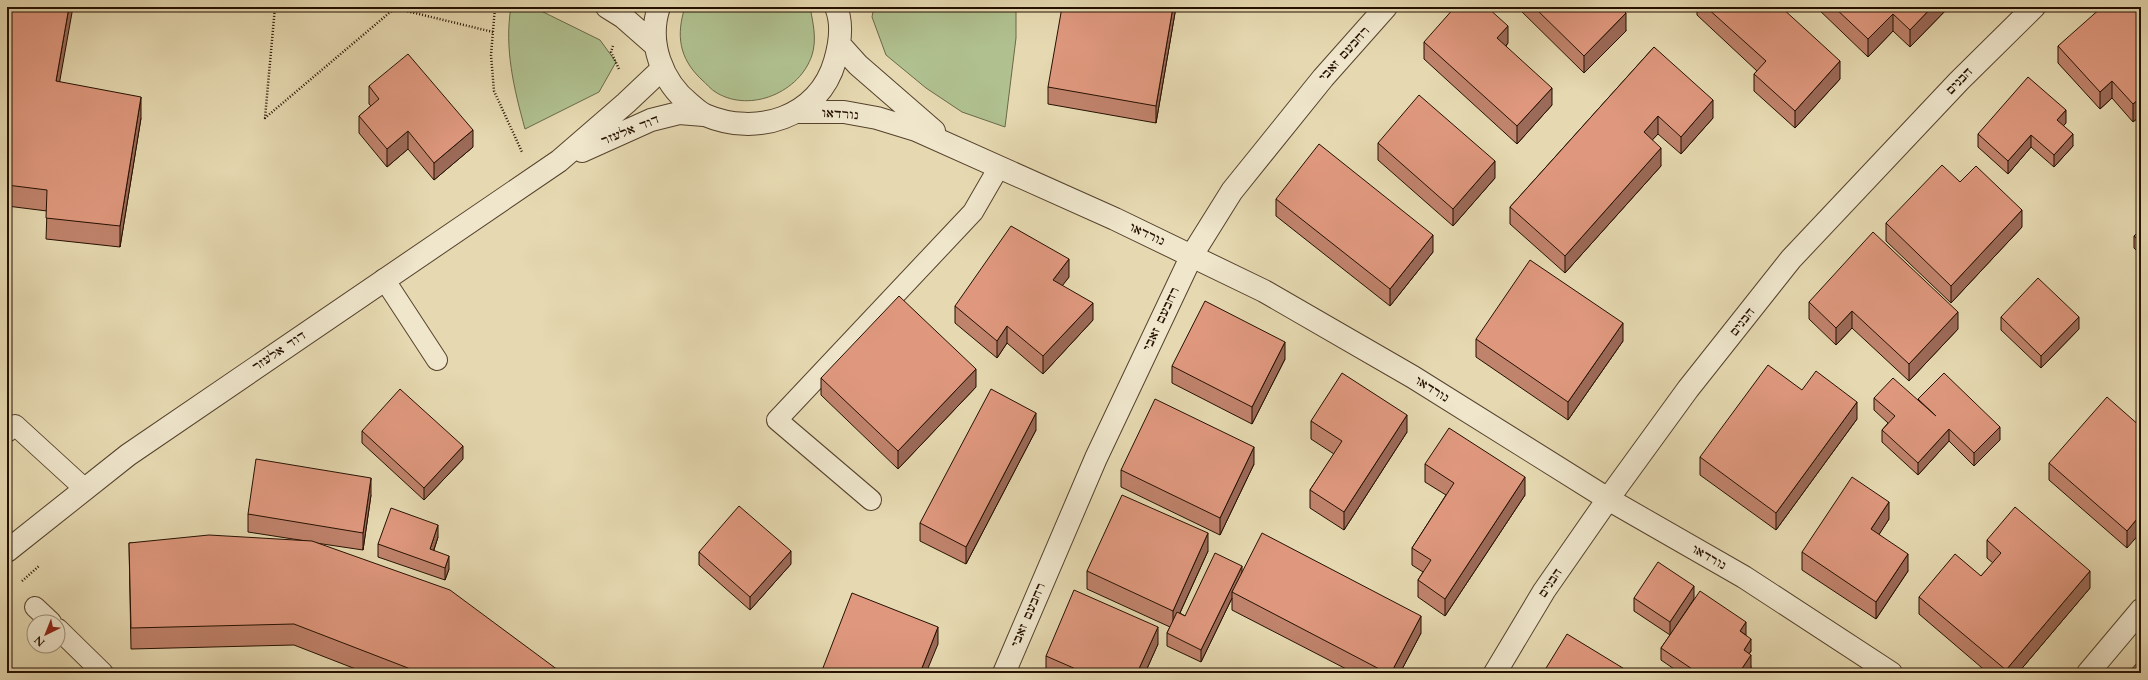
<svg xmlns="http://www.w3.org/2000/svg" width="2148" height="680" font-family="Cardo,'Frank Ruhl Libre',serif">
<style>
.green{fill:#b0c08f;stroke:#6a6848}
.lines{fill:none;stroke-linecap:round;stroke-linejoin:round}
.service-casing{stroke:#55422c;stroke-width:22}
.minor-casing{stroke:#55422c;stroke-width:24}
.tertiary-casing{stroke:#55422c;stroke-width:24}
.path{stroke:#251000;stroke-width:2.5;stroke-dasharray:1 2;stroke-linecap:butt}
.service{stroke:#efe6cc;stroke-width:20}
.minor{stroke:#efe6cc;stroke-width:22}
.tertiary{stroke:#efe6cc;stroke-width:22}
.wall{fill:#c0836c;stroke:#251000}
.shaded-wall{fill:#9c6a58;stroke:#251000}
.building{fill:#df987e;stroke:#251000}
.labels{text-anchor:middle;stroke-width:3;stroke-linejoin:round;paint-order:stroke}
.street-label{font-size:12px;fill:#251000;stroke:#efe6cc}
</style>
<rect width="100%" height="100%" fill="#e6d9b1"/>
<filter id="stains"><feTurbulence type="fractalNoise" baseFrequency=".005" numOctaves="4"/><feColorMatrix values="0 0 0 0 .2 0 0 0 0 .09 0 0 0 0 .02 0 0 0 .5 -.17"/></filter>
<radialGradient id="worn" r=".72"><stop offset=".6" stop-color="#630" stop-opacity="0"/><stop offset="1" stop-color="#630" stop-opacity=".3"/></radialGradient>
<path class="green" d="M511 7H533L600 40 616 62 599 92 525 129C514 89 504 48 511 7Z
M685 7H810C813 23 817 39 812 55 800 92 751 113 717 93 711 90 706 83 701 79 679 58 676 35 685 7Z
M874 7H1016V38L1005 127 962 112 926 88 886 55 872 17Z"/>
<g class="lines">
<defs>
<path id="service" d="M384 279 437 360
M7 432 15 425 85 489
M871 500 777 420 973 212 999 167
M35 607 51 622
M58 629 103 673"/>
<path id="minor" d="M582 151 651 120 679 113 704 115
M7 551 128 455 559 161 626 103 662 69
M1004 673 1096 458 1192 255 1232 191 1323 78 1386 7
M2088 673 2141 610"/>
<path id="tertiary" d="M607 7 623 17 656 46
M659 7C647 42 662 82 690 104 695 108 700 113 705 115 756 137 819 118 835 61 840 44 843 24 836 7
M840 45 858 65 934 131
M796 112H844L877 118 916 130 1115 219 1264 291 1413 377 1608 499 1744 577 1891 673
M1495 673 1544 591 1608 499 1688 389 1791 259 1959 81 2034 7"/>
</defs>
<use href="#service" class="service-casing"/>
<use href="#minor" class="minor-casing"/>
<use href="#tertiary" class="tertiary-casing"/>
<path class="path" d="M275 7 265 118 395 8
M390 7 493 32
M495 7 491 55 494 91 522 152
M613 46 611 52 619 69
M22 581 39 566"/>
<use href="#service" class="service"/>
<use href="#minor" class="minor"/>
<use href="#tertiary" class="tertiary"/>
</g>
<path class="wall" d="M7 7 60 82 141 118 120 247 46 239 47 211 7 206Z
M1176 7 1156 123 1048 104V87Z
M1517 7H1620L1626 31 1584 73Z
M1697 7H1789L1785 11 1840 79 1795 128 1754 91V74L1757 71 1697 15Z
M1816 7H1949L1910 47 1893 31 1868 57Z
M2141 7V115L2133 122 2112 98 2100 109 2058 63V46Z
M1424 42 1508 43 1506 46 1552 105 1517 144 1424 59Z
M1654 47 1713 118 1681 154 1658 134 1652 140 1661 166 1565 273 1510 224V207Z
M369 86 473 147 434 180 408 149 387 167 359 133V116L371 106 369 104Z
M2066 123 2063 126 2073 146 2054 167 2031 147 2008 174 1978 147V134Z
M1378 143 1495 178 1453 226 1378 160Z
M1276 199 1433 252 1390 306 1276 216Z
M2141 202V218L2139 216V204Z
M1886 223 2022 227 1951 303 1886 241Z
M2141 229V255L2134 248V236Z
M1069 277 1062 285 1093 320 1043 374 1007 343 997 358 955 323V306Z
M1809 302 1958 329 1909 381 1852 328 1836 345 1809 319Z
M2001 317 2079 329 2041 368 2001 330Z
M1476 339 1623 341 1568 420 1476 357Z
M1285 359 1252 424 1172 383V366Z
M821 378 976 387 898 469 821 395Z
M2141 381V406L2137 402V385Z
M1874 398 1918 400V399L2000 440 1974 466 1949 441 1918 475 1882 442V430L1888 423 1874 410Z
M1857 419 1776 530 1700 475V457Z
M1311 421 1407 432 1344 530 1310 508V490L1334 454 1311 439Z
M2141 427 2127 548 2049 480V463Z
M1036 430 966 564 920 541V523Z
M362 431 463 459 424 500 362 443Z
M1254 464 1220 535 1121 487V470Z
M1425 464 1525 495 1445 616 1418 597V580L1423 572 1412 565V548L1446 495 1425 482Z
M371 495 363 550 316 543 562 673H366L294 645 131 649 129 543 306 541 248 532V514Z
M1889 519 1879 534 1908 571 1876 619 1802 570V552Z
M438 537 434 550 449 569 445 580 378 557V544Z
M1987 540 2090 588 2018 673H1988L1919 614V597L1981 576 1993 563 1987 558Z
M1208 551 1180 613 1185 616 1242 574 1421 633 1400 673H1354L1232 610V598L1201 662 1167 646V633L1170 627 1087 589V571Z
M699 552 791 564 750 610 699 565Z
M1634 598 1694 599 1675 628 1746 635 1751 651 1749 654 1751 668 1748 673H1680L1661 660V648L1670 635 1634 611Z
M1158 644 1145 673H1046V656Z"/>
<path class="shaded-wall" d="M69 7H73L56 102V81Z
M1173 7H1176L1156 123V106Z
M1776 7H1789L1776 20Z
M1932 7H1949L1910 47V30Z
M1626 13V31L1584 73V56Z
M1893 14V31L1868 57V39Z
M1508 26V43L1497 55V38Z
M1840 61V79L1795 128V111Z
M2112 81V98L2100 109V92Z
M1552 88V105L1517 144V126Z
M141 97V118L120 247V226Z
M2141 97V115L2133 122V104Z
M1713 100V118L1681 154V137Z
M2066 110V123L2057 133V120Z
M1658 116V134L1644 149V132Z
M473 130V147L434 180V163Z
M408 131V149L387 167V149Z
M2073 134V146L2054 167V155Z
M2031 135V147L2008 174V161Z
M1661 148V166L1565 273V256Z
M1495 161V178L1453 226V209Z
M2022 210V227L1951 303V286Z
M1433 235V252L1390 306V289Z
M1069 259V277L1053 298V280Z
M1093 303V320L1043 374V356Z
M1852 311V328L1836 345V328Z
M1958 312V329L1909 381V364Z
M2079 317V329L2041 368V356Z
M1623 323V341L1568 420V402Z
M1007 326V343L997 358V341Z
M1285 342V359L1252 424V407Z
M976 369V387L898 469V451Z
M1857 402V419L1776 530V513Z
M1036 413V430L966 564V547Z
M1407 415V432L1344 530V512Z
M2000 427V440L1974 466V453Z
M1949 429V441L1918 475V463Z
M463 446V459L424 500V488Z
M1254 447V464L1220 535V518Z
M1525 477V495L1445 616V599Z
M371 478V495L363 550V533Z
M1889 502V519L1871 547V529Z
M2141 514V532L2127 548V531Z
M438 525V537L430 561V549Z
M1208 533V551L1173 628V611Z
M791 551V564L750 610V597Z
M1908 554V571L1876 619V602Z
M449 556V569L445 580V568Z
M1242 566V578L1232 592V598L1201 662V650Z
M2090 571V588L2018 673H2006V670Z
M1694 586V599L1670 635V622Z
M1421 616V633L1400 673H1391Z
M1746 622V635L1740 631Z
M938 627V644L926 673H920Z
M1158 627V644L1145 673H1137Z
M1751 639V651L1744 662V650Z
M1751 655V668L1748 673H1739Z"/>
<path class="building" d="M7 7H69L56 81 141 97 120 226 46 218 47 190 7 185Z
M1062 7H1173L1156 106 1048 87Z
M1455 7H1487L1508 26 1497 38 1552 88 1517 126 1424 42Z
M1534 7H1620L1626 13 1584 56Z
M1706 7H1781L1840 61 1795 111 1754 74 1766 61Z
M1834 7H1932L1910 30 1893 14 1868 39Z
M2102 7H2141V97L2133 104 2112 81 2100 92 2058 46Z
M1654 47 1713 100 1681 137 1658 116 1644 132 1661 148 1565 256 1510 207Z
M408 54 473 130 434 163 408 131 387 149 359 116 379 99 369 86Z
M2028 77 2066 110 2057 120 2073 134 2054 155 2031 135 2008 161 1978 134Z
M1419 95 1495 161 1453 209 1378 143Z
M1319 144 1433 235 1390 289 1276 199Z
M1942 165 1960 182 1976 166 2022 210 1951 286 1886 223Z
M1011 226 1069 259 1053 280 1093 303 1043 356 1007 326 997 341 955 306Z
M2141 229V243L2134 236Z
M1873 232 1958 312 1909 364 1852 311 1836 328 1809 302Z
M1530 260 1623 323 1568 402 1476 339Z
M2038 278 2079 317 2041 356 2001 317Z
M899 296 976 369 898 451 821 378Z
M1205 301 1285 342 1252 407 1172 366Z
M1768 365 1802 390 1816 371 1857 402 1776 513 1700 457Z
M1342 373 1407 415 1344 512 1310 490 1342 441 1311 421Z
M1944 373 2000 427 1974 453 1949 429 1918 463 1882 430 1895 416 1874 398 1893 378 1936 416 1918 399Z
M2141 381V388L2137 385Z
M400 389 463 446 424 488 362 431Z
M991 389 1036 413 966 547 920 523Z
M2107 397 2141 427V514L2127 531 2049 463Z
M1155 399 1254 447 1220 518 1121 470Z
M1449 428 1525 477 1445 599 1418 580 1431 560 1412 548 1454 483 1425 464Z
M256 459 371 478 363 533 248 514Z
M1852 477 1889 502 1871 529 1908 554 1876 602 1802 552Z
M1122 495 1208 533 1173 611 1087 571Z
M739 506 791 551 750 597 699 552Z
M2015 507 2090 571 2006 670 1919 597 1955 554 1981 576 2001 553 1987 540Z
M391 508 438 525 430 549 449 556 445 568 378 544Z
M1262 533 1421 616 1391 673H1387L1232 592Z
M209 535 312 541 450 590 562 673H416L408 668 294 624 131 628 129 543Z
M1215 553 1242 566 1201 650 1167 633 1177 612 1185 616Z
M1658 562 1694 586 1670 622 1634 598Z
M1074 590 1158 627 1137 673H1085L1046 656Z
M1700 591 1746 622 1740 631 1751 639 1744 650 1751 655 1739 673H1698L1661 648Z
M852 593 938 627 920 673H821Z
M1567 634 1631 673H1543Z
M2141 659V673H2128Z
M1306 669 1313 673H1304Z"/>
<g class="labels">
<g class="street-label">
<text transform="translate(1344 54) rotate(-48)" y="4">רחבעם זאבי</text>
<text transform="translate(1959 81) rotate(-46)" y="4">הבנים</text>
<text transform="translate(840 114) rotate(4)" y="4">נורדאו</text>
<text transform="translate(630 130) rotate(-22)" y="4">דוד אלעזר</text>
<text transform="translate(1147 234) rotate(25)" y="4">נורדאו</text>
<text transform="translate(1161 319) rotate(-65)" y="4">רחבעם זאבי</text>
<text transform="translate(1742 322) rotate(-52)" y="4">הבנים</text>
<text transform="translate(279 351) rotate(-34)" y="4">דוד אלעזר</text>
<text transform="translate(1432 389) rotate(32)" y="4">נורדאו</text>
<text transform="translate(1709 557) rotate(30)" y="4">נורדאו</text>
<text transform="translate(1550 583) rotate(-56)" y="4">הבנים</text>
<text transform="translate(1028 615) rotate(-67)" y="4">רחבעם זאבי</text>
</g>
</g>
<rect width="2148" height="680" fill="none" stroke="#e6d9b1" stroke-width="24"/>
<rect x="8" y="8" width="2132" height="664" fill="none" stroke="#251000" stroke-width="2"/>
<rect x="12" y="12" width="2124" height="656" fill="none" stroke="#251000"/>
<g transform="translate(46 634) rotate(223)"><circle r="19" fill="#efe6cc" stroke="#9e907a"/>
<path d="M0-3L7 15L0 10L-7 15Z" fill="#8f2418"/>
<text y="-6" font-size="11" font-weight="bold" text-anchor="middle" fill="#251000">N</text>
</g>
<rect width="100%" height="100%" filter="url(#stains)"/>
<rect width="100%" height="100%" fill="url(#worn)"/>
</svg>
